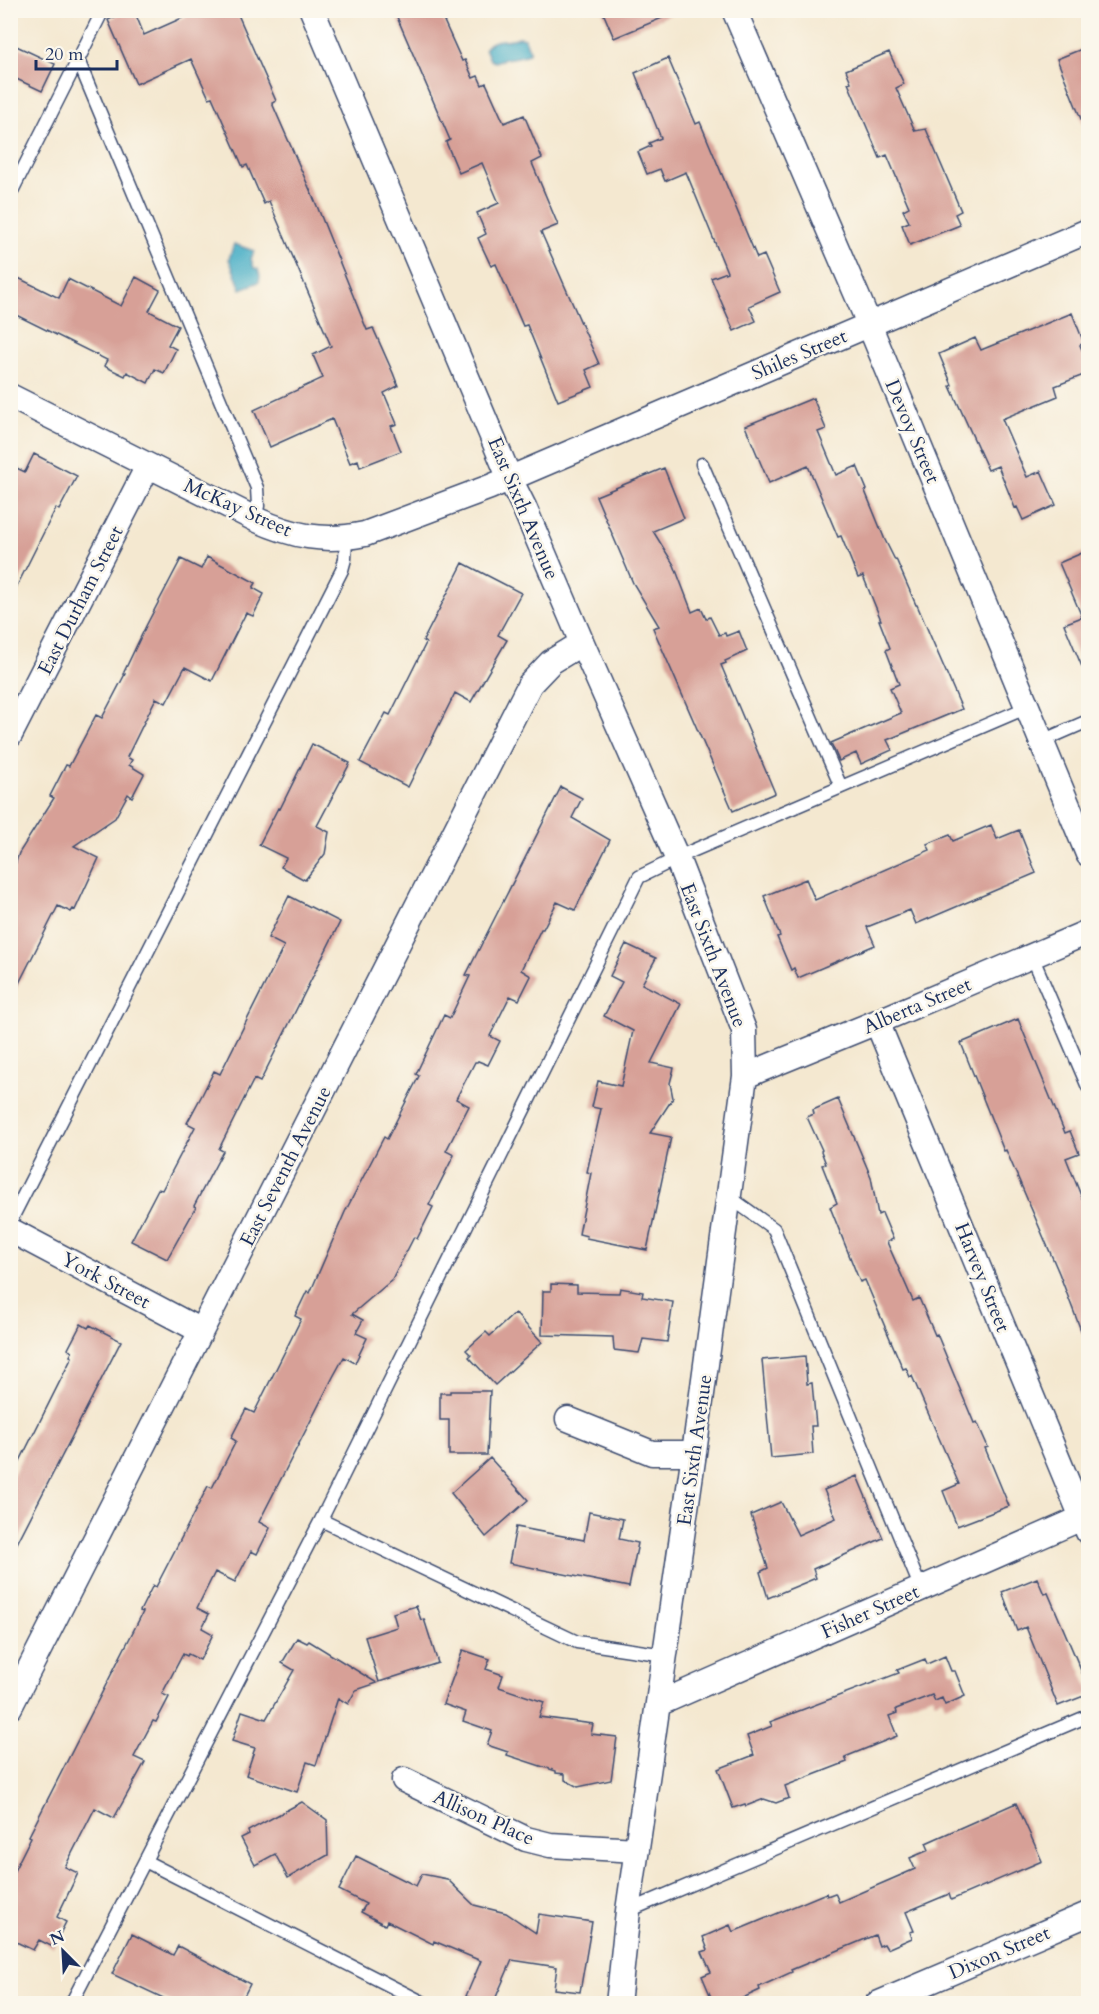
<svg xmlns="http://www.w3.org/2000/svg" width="1099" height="2014" font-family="Cardo,serif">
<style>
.water{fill:#47aec6;stroke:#316e92;stroke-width:1.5}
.building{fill:#d7a097}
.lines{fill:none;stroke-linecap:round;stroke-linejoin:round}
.lane-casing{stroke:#3c4b6f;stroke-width:15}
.street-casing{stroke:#3c4b6f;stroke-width:27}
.lane{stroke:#fff;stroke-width:12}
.street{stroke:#fff;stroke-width:24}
.labels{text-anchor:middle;stroke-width:5;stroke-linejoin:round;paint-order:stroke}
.street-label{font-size:20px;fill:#1b2f5e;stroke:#fbf7ec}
</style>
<rect width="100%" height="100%" fill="#fbf7ec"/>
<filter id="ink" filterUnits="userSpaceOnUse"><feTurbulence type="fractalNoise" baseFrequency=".0167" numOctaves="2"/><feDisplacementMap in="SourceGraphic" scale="12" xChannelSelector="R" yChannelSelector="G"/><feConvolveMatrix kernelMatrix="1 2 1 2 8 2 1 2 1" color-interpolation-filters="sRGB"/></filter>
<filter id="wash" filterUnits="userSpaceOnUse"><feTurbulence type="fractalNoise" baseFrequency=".008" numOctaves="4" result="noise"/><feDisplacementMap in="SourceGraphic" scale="24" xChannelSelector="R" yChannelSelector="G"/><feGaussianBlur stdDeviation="1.35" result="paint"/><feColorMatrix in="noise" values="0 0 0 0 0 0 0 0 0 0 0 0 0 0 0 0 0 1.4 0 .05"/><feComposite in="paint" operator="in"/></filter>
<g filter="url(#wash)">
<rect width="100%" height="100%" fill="#f4e8d0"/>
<path class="water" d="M519 37 524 38 530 51 528 54C517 59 506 57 495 62L490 60 485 48C494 36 507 43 519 37Z
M234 244 254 251 251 259 254 268 258 269 260 276 259 282 241 289 229 259Z"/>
<g id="blocks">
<path class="building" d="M129 10H134L144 35 200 10H236L276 101 272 103 317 206 367 330 373 328 393 373 398 386 384 393 397 424 391 426 401 451 360 467 358 460 350 463 332 419 270 447 254 410 323 378 313 355 331 346 269 201 264 204 247 165 243 167 212 97 209 98 191 59 136 84 108 20Z
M394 10H439L462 61 465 60 473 78 478 76 482 85 486 83 504 123 524 115 542 158 532 163 558 225 541 232 599 364 586 370 593 387 558 401 527 325 523 326 496 264 491 266 478 238 486 234 477 213 499 203 482 163 459 173 446 142 450 140Z
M602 10H679V11L614 38Z
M10 43 55 64 42 91 10 76Z
M1089 46V133L1087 134 1057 59Z
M889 52 904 84 896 88 915 131 926 129 961 211 955 214 960 225 910 245 902 225 909 222 903 210 909 207 887 155 880 158 848 83 851 82 846 70Z
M668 58 696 124 700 122 757 258 764 255 780 292 749 306 756 321 734 331 711 278 727 272 686 172 665 181 660 169 647 174 638 152 651 146 649 143 661 138 635 73Z
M10 274 59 298 68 279 121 306 136 277 160 290 149 311 178 326 168 345 176 349 164 373 155 369 148 383 127 372 125 376 104 366 107 360 10 312Z
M1072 313 1084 343 1080 345 1089 365V373L1055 386 1058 396 1002 419 1027 477 1041 471 1056 505 1023 520 1017 507 1015 508 998 466 988 470 950 386 952 385 939 354 975 338 981 350Z
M813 398 826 429 818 432 836 475 857 466 867 490 865 491 885 540 895 560 896 559 916 605H917L962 709 887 740 892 750 861 764 856 753 839 761 831 743 901 713 890 688 899 684 886 650 890 648 879 620H881L863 576 858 578 841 536 838 537 808 466 769 483 745 426Z
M34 454 77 476 59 510 56 508 10 600V465L25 472Z
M664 468 684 518 653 531 674 565 692 612 701 608 706 619 710 617 719 635 725 633 726 636 739 631 747 651 725 661 726 663 721 665 775 793 733 811 653 628 659 626 633 583 596 496Z
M1089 550V681H1088L1064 624 1082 617 1059 563Z
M207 557 256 583 253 588 264 594 253 616 246 613 212 681 185 667 166 703 156 698 127 757 132 760 129 765 144 774 132 797 128 794 115 818 74 846 99 858 75 910 73 909 71 912 58 906 10 1001V880L19 853 54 798 50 796 66 765 69 766 96 715 102 718 125 674H123L146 626 181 559 201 569Z
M463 563 521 593 498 635 507 640 471 702 455 693 408 787 360 762 386 713 390 715 426 643 423 641Z
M312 744 350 763 317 826 329 832 325 854 305 880 281 867 286 858 259 845 278 808 280 809Z
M561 787 582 798 572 818 610 840 575 910 557 902 543 929H541L521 970 531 976 519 1000 510 996 490 1036 500 1041 488 1065 478 1061 477 1062H475L456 1099 469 1106 446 1151 454 1155 429 1205 433 1207 417 1239 414 1237 392 1280 352 1314 363 1320 356 1333 367 1338 355 1363 344 1357 333 1377 259 1522 270 1528 257 1554 251 1551 235 1582 215 1572 197 1608 209 1614 202 1628 213 1634 200 1660 188 1654 187 1656 183 1654 162 1694 169 1697 156 1722 153 1721 134 1757 145 1762 114 1818 95 1808 65 1867 78 1873 57 1917 66 1922 53 1947 39 1940 33 1950 10 1939V1879L31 1837 29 1836 143 1612 140 1611 153 1585 156 1587 208 1486 212 1488 236 1441 231 1438 246 1409 254 1413 301 1319 295 1316 307 1291 310 1293 345 1212 384 1137 387 1139 419 1076 416 1074 444 1015 450 1018 470 976 466 975Z
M991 825 997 839 1019 830 1036 873 916 924 910 910 867 927 875 945 798 978 794 968 791 970 777 937 780 936 764 896 806 879 815 900 930 850 927 844 950 835 953 841Z
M289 896 340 922 260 1082 254 1079 219 1149 223 1151 194 1206 196 1207 167 1259 131 1241 158 1189 162 1190 195 1127 187 1123 202 1095 214 1071 220 1074 284 946 268 938Z
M626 944 656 958 642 984 681 1004 651 1063 674 1068 670 1083 673 1098 650 1133 671 1137 647 1250 586 1238 587 1236 579 1234 591 1173 587 1172 601 1109 592 1107 598 1081 621 1086 633 1031 604 1016 622 982 610 976Z
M1018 1019 1065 1133 1070 1131 1079 1153 1066 1158 1082 1198 1089 1196V1346H1087L1059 1273 1006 1150 1004 1151 961 1043Z
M838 1099 871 1177 878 1215 882 1213 893 1239 887 1242 913 1301 919 1298 935 1335 937 1334 974 1423 977 1422 988 1447 985 1448 1009 1506 957 1526 943 1491 959 1484 912 1376 910 1377 906 1368 903 1369 865 1280 860 1282 830 1207 837 1203 822 1165 826 1164 821 1151 822 1150 807 1117 814 1114 813 1110Z
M551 1284 577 1285V1292L619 1293 620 1288 643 1292 642 1297 673 1302 667 1342 643 1339 639 1353 614 1350 613 1337 542 1335 543 1291H551Z
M515 1313 542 1342 495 1385 469 1357 471 1355 466 1350 486 1332 490 1336Z
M81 1324 88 1328 90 1325 121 1341 10 1557V1481L72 1357 70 1356 72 1352 68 1349Z
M805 1356 807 1384 812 1383 816 1426H811L813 1454 771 1458 762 1360Z
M450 1391H490L487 1455H449V1420H440V1393H450Z
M490 1458 528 1500 486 1537 451 1493Z
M857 1476 883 1538 813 1569 816 1578 768 1598 760 1572 768 1568 751 1515 781 1502 798 1535 836 1518 824 1490Z
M589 1512 623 1519 619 1539 638 1543 629 1587 509 1563 516 1527 584 1540Z
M1037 1578 1044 1594 1048 1593 1089 1689V1694L1058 1706 1026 1627 1017 1631 1002 1592Z
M416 1606 421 1620 424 1619 438 1663 379 1682 365 1637 397 1627 393 1613Z
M297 1638 307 1643 309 1641 377 1683 356 1690 348 1704 338 1698 316 1765 307 1762 297 1792 246 1775 255 1748 232 1741 242 1711 266 1719 294 1670 282 1663Z
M463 1650 490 1659 486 1669 503 1675 499 1687 544 1702 539 1717 593 1724 591 1734 617 1737 611 1780 578 1787 565 1780V1774L556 1773V1771L507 1755 508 1752 487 1745 492 1731 463 1721 466 1712 443 1704Z
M945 1656 951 1671H955L965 1696 945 1705 942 1698 935 1701 932 1695 896 1709 897 1713 889 1716 897 1736 845 1757 847 1762 785 1786 789 1798 776 1803 764 1799 746 1806 745 1804 733 1808 718 1769 754 1755 747 1736 772 1726 770 1722 899 1673 897 1670 925 1659 927 1664Z
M302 1802 327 1820 328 1855 288 1878 275 1854 255 1865 241 1838 249 1834 248 1831Z
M1016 1803 1042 1861 951 1900 949 1894 906 1912 914 1931 910 1932 912 1938 887 1949 884 1944 879 1946 875 1935 791 1970 792 1972 759 1987 760 1990 730 2004H714L702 1976 711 1972 702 1952 708 1950 703 1937 730 1925 733 1932 826 1893 827 1896 835 1893 839 1902 915 1869 910 1858 929 1850 926 1843Z
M356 1856 416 1886 422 1874 447 1879 474 1905 506 1913 536 1933 539 1914 592 1922 580 1992 554 1989 557 1967 512 1960 493 2004H484L466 1996 481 1961 434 1941 433 1944 387 1921 385 1925 361 1912 366 1904 339 1890Z
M132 1934 173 1955 178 1946 250 1984 240 2004H176L112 1974Z"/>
</g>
</g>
<g filter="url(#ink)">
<use href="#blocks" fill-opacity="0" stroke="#3c4b6f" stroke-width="1.5"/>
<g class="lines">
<defs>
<path id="lane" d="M103 10 78 60 257 488 258 506 255 519
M10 195 78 60
M702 464 841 787
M1042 741 1088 721
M1032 956 1088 1087
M728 1196 774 1229 921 1589
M10 1222 342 570 345 559 346 538
M321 1520 639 877 692 851 1028 707
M145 1861 426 2004
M628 1911 1088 1716
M71 2004 321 1520 577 1642 665 1655"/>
<path id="street" d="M312 10 510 479 524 507 582 643 677 858 744 1030 745 1076 694 1453 628 1911 618 2004
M734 10 859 300 1088 854
M10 396 255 519C293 536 323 543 365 534L490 487 1088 231
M10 735 148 466
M877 1022 1088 1532
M745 1076 877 1022 1088 932
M10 1230 201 1331
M568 1419 652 1453H694
M658 1704 1082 1518
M10 1707 530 684 551 662 582 643
M404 1780 526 1839 550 1845 637 1850
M877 2004 1088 1914"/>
</defs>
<use href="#lane" class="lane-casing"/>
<use href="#street" class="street-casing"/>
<use href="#lane" class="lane"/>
<use href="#street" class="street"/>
</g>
</g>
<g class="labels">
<g class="street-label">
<text transform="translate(799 354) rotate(-23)" y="7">Shiles Street</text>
<text transform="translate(913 431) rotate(67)" y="7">Devoy Street</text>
<text transform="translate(238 507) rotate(24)" y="7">McKay Street</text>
<text transform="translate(524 508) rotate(67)" y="7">East Sixth Avenue</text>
<text transform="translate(80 600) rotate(-63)" y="7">East Durham Street</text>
<text transform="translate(714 955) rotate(69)" y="7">East Sixth Avenue</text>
<text transform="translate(917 1005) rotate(-23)" y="7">Alberta Street</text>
<text transform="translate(285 1166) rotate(-63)" y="7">East Seventh Avenue</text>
<text transform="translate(983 1277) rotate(68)" y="7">Harvey Street</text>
<text transform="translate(106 1280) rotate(28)" y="7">York Street</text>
<text transform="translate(694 1450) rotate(-82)" y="7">East Sixth Avenue</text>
<text transform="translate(870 1611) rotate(-24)" y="7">Fisher Street</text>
<text transform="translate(484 1817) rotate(24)" y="7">Allison Place</text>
<text transform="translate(999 1952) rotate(-23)" y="7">Dixon Street</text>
</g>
</g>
<rect width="1099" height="2014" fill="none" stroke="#fbf7ec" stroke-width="36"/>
<g transform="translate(63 1951) rotate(336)" stroke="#fbf7ec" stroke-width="4.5" paint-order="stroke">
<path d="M0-4.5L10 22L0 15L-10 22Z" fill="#1b2f5e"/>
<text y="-9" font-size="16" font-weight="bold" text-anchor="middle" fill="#1b2f5e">N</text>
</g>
<path d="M36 60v9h81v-9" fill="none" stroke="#1b2f5e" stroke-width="3"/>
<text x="45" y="60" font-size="18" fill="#1b2f5e" stroke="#fbf7ec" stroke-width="4.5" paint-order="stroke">20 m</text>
</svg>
